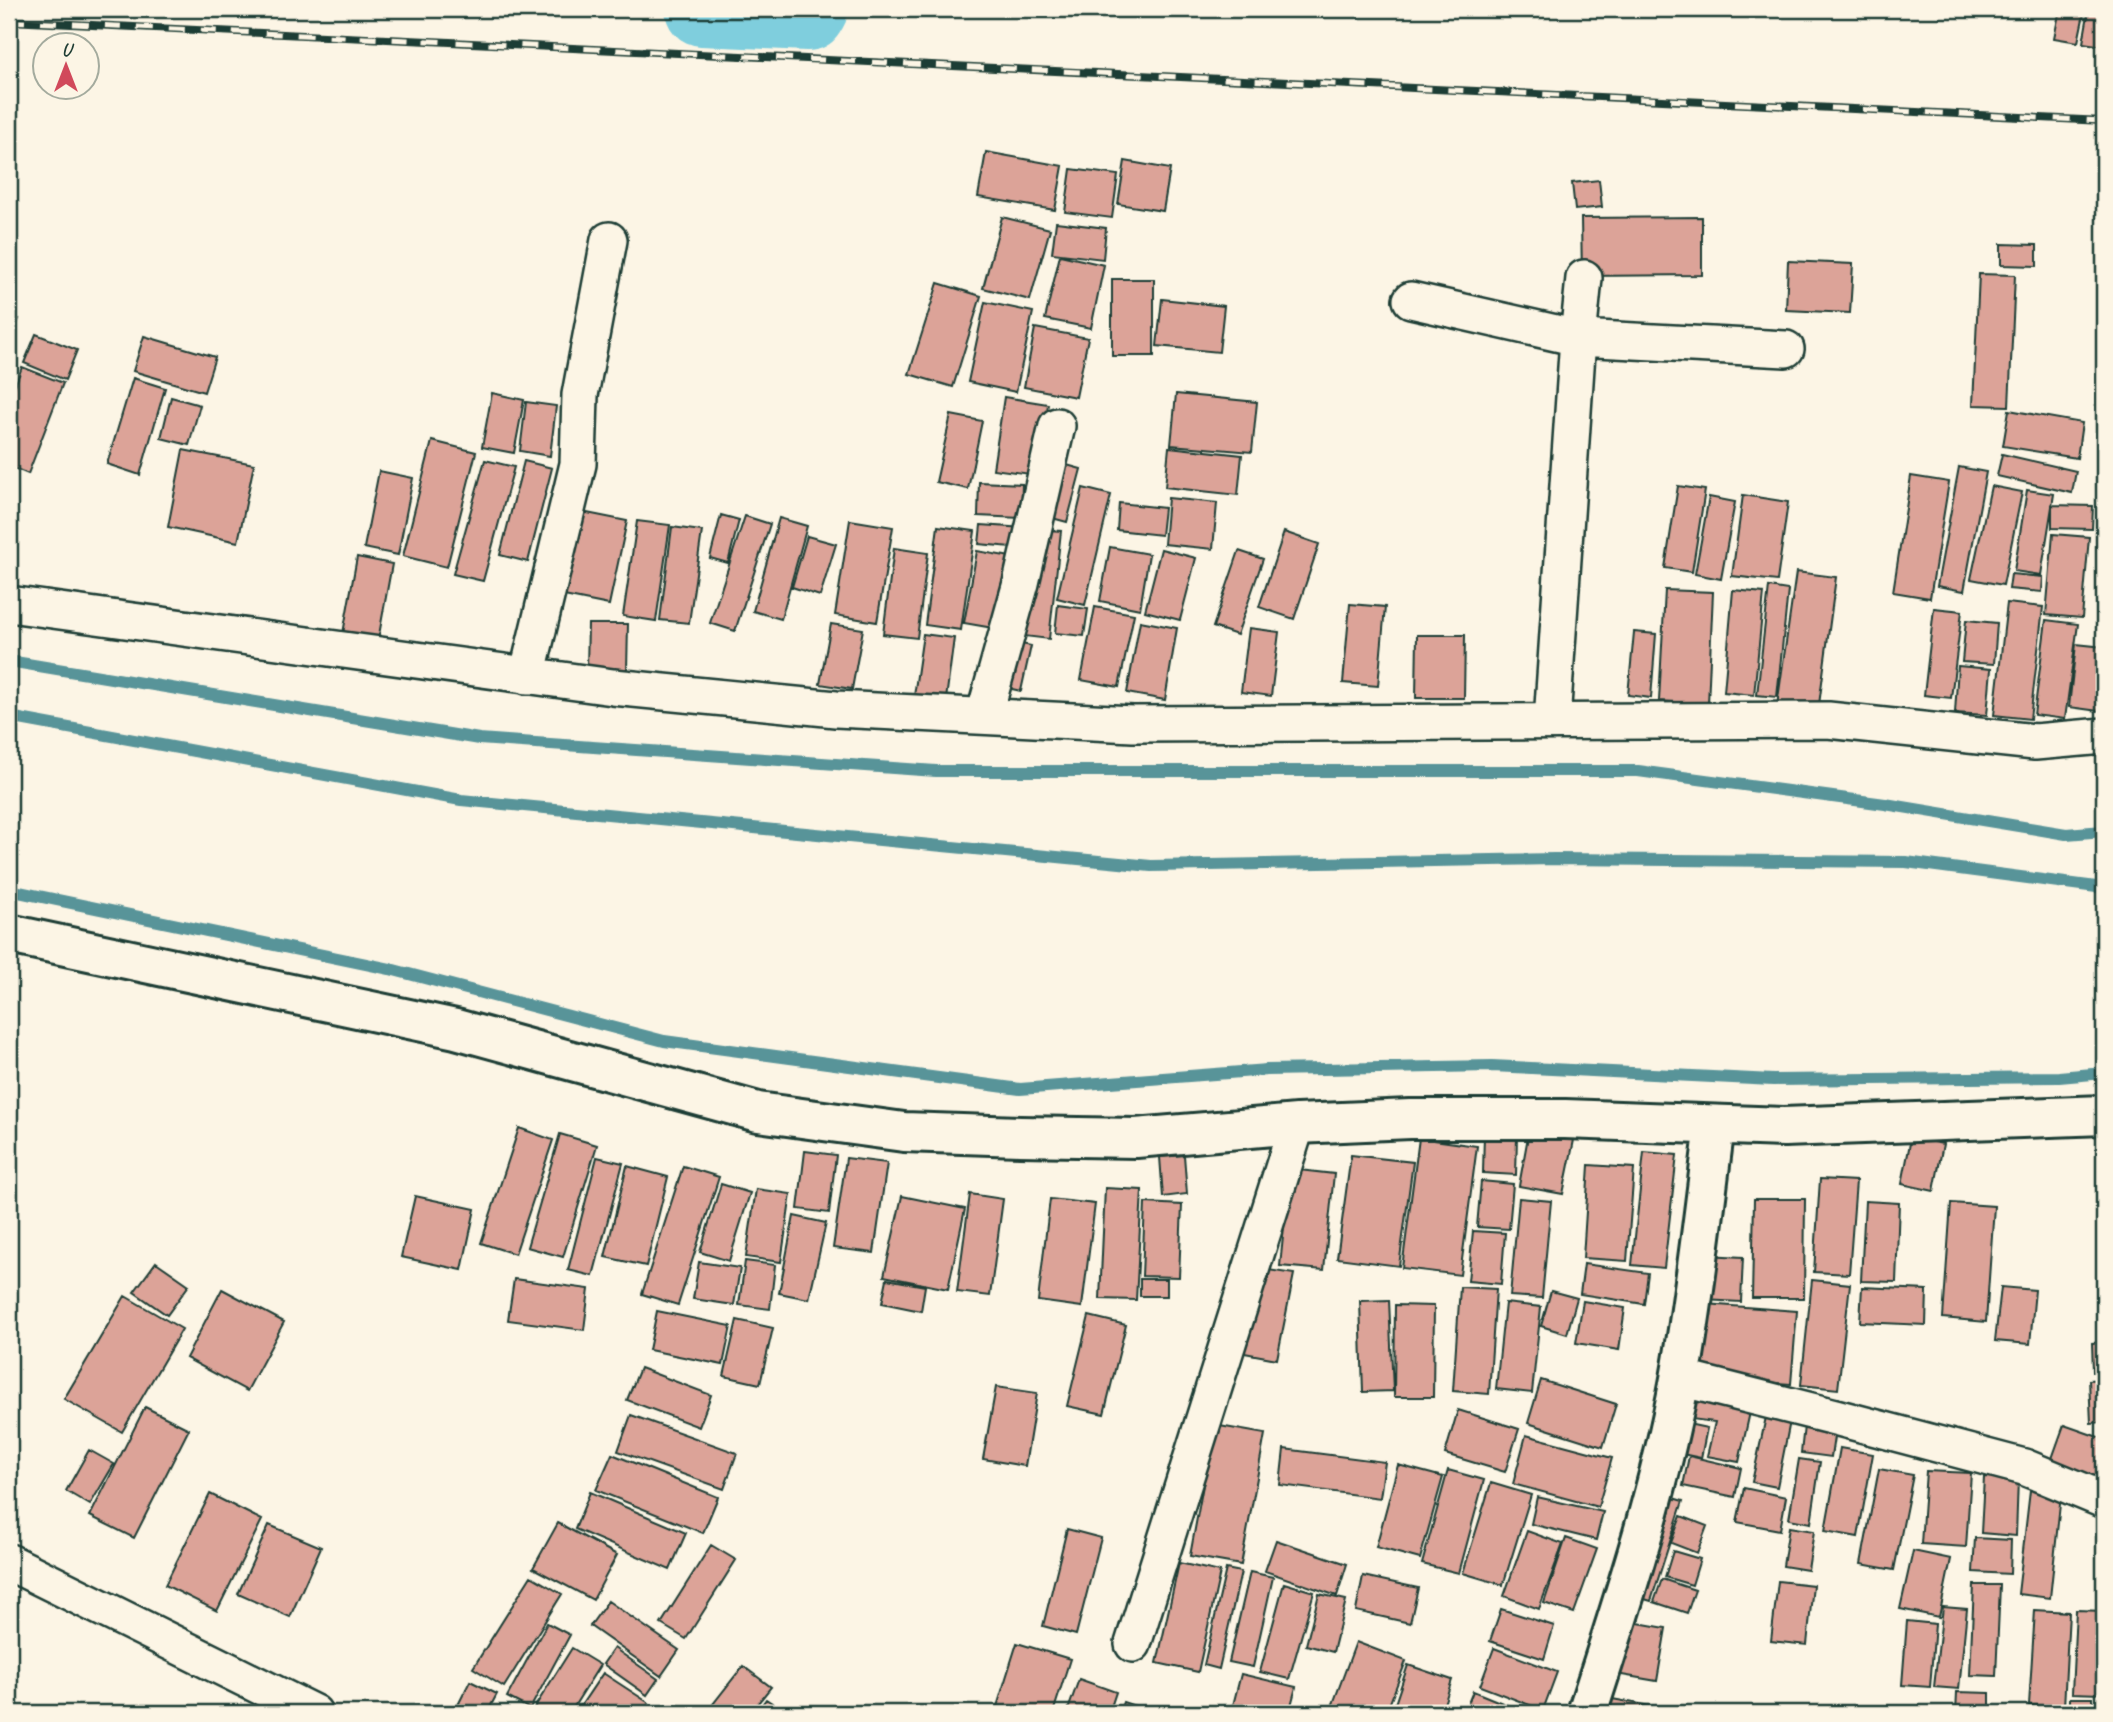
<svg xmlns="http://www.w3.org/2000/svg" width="2113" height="1722" font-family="Caveat,sans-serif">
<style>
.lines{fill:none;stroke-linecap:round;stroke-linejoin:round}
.stream{stroke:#599499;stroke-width:12}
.river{stroke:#7fcedd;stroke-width:74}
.building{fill:#dca398;stroke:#1f3d34;stroke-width:2}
.street-casing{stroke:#1f3d34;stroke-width:40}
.secondary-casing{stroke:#1f3d34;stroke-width:44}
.street{stroke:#fcf5e5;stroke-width:35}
.secondary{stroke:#fcf5e5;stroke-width:38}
.rail-casing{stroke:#1f3d34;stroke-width:8}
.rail{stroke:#fcf5e5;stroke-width:5;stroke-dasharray:16;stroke-linecap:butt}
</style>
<rect width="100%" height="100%" fill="#fcf5e5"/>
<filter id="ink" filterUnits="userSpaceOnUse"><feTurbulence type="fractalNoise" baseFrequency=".0143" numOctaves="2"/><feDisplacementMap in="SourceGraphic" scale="14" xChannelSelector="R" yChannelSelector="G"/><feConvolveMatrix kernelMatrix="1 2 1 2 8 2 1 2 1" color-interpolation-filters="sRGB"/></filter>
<g filter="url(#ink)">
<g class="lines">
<path class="stream" d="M9 661 479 739 936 771H1638L1885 804 2066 834 2104 831
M9 717 461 800 1151 866 1554 859 1906 862 2104 888
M9 890 390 969 664 1041 1020 1089 1267 1070 1492 1066 1773 1080 2059 1077 2104 1073"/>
<path class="river" d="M702 9 808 14 811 9"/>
</g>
<path class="building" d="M2060 9H2085L2078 42 2054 38Z
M2089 9H2104V46L2083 43Z
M986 152 1063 166 1055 210 978 197Z
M1125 161 1170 169 1163 211 1118 204Z
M1071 169 1118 175 1112 218 1065 212Z
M1599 180 1602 207 1575 210 1572 183Z
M1002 217 1050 229 1030 300 983 288Z
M1702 217V275L1582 276 1581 218Z
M1056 222 1106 228 1103 259 1052 253Z
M2001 244 2037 245V266L2001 265Z
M1060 255 1104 265 1091 328 1045 319Z
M1788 261 1853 264 1850 313 1786 310Z
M1979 274 2015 275 2009 406 1973 405Z
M1112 279H1154V356H1112Z
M938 283 981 296 953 387 909 374Z
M1162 299 1224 306 1219 352 1157 346Z
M985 302 1033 312 1016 392 968 382Z
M9 314 19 319 10 341 9 340Z
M1035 328 1088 338 1076 397 1024 387Z
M36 334 77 350 65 380 24 363Z
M144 336 215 357 204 392 133 371Z
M22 367 63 383 28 474 9 466V402Z
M133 378 165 388 140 475 107 464Z
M492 393 524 400 514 453 482 447Z
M1176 394 1257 402 1252 452 1171 445Z
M171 397 200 405 189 445 161 438Z
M1004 397 1048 404 1038 475 993 469Z
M526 402 556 406 550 456 520 451Z
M2009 410 2082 423 2077 458 2003 446Z
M951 415 982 421 968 489 936 482Z
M432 441 476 452 447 567 403 556Z
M1169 447 1242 455 1238 495 1165 487Z
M183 450 254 464 238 542 168 527Z
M2002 454 2076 471 2072 493 1997 476Z
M485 460 514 467 483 581 453 574Z
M524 461 552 468 528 562 500 555Z
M1056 462 1081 469 1067 522 1041 515Z
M1959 467 1986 472 1964 591 1937 586Z
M379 471 413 478 398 555 364 548Z
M1911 476 1949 482 1930 598 1893 592Z
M979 482 1022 484 1021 518 978 516Z
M1678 486 1705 490 1692 572 1665 568Z
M1991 486 2022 492 2003 585 1971 579Z
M1083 488 1111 495 1085 605 1057 598Z
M2027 490 2054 494 2041 575 2014 571Z
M1743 495 1788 502 1777 581 1732 576Z
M1709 497 1735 502 1721 579 1695 574Z
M1168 498 1217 503 1213 549 1164 544Z
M1119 503 1164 508 1161 535 1117 530Z
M2052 505 2093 506 2092 529 2052 528Z
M572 510 627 521 609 605 554 594Z
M721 515 739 520 728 563 710 558Z
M745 516 770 524 735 631 710 623Z
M779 518 807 526 781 619 753 611Z
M850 520 893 527 877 622 835 615Z
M637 521 670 525 656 621 623 616Z
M981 525 1024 528 1022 548 979 544Z
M938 526 975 531 961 630 925 625Z
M672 527 702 531 689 623 660 620Z
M1037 529 1061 531 1049 639 1024 636Z
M1284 532 1319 544 1294 619 1259 607Z
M2053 534 2089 537 2082 618 2046 615Z
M807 536 836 544 820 596 792 587Z
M1110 547 1149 554 1140 609 1100 601Z
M894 548 928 553 917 638 883 634Z
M1161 549 1196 558 1180 620 1145 611Z
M977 551 1011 557 999 629 964 623Z
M1239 551 1263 559 1237 635 1213 627Z
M357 557 392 564 377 646 342 639Z
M1796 572 1836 577 1818 712 1777 706Z
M2011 574 2043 577 2042 592 2009 589Z
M1769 587 1788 590 1777 697 1757 695Z
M1665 590 1713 592 1708 704 1659 701Z
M1733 590 1764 593 1754 695 1724 692Z
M2007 603 2043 607 2030 719 1994 715Z
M1350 604 1385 607 1378 686 1343 683Z
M1058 605 1088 609 1084 636 1055 633Z
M1095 607 1134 614 1119 687 1081 680Z
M1934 608 1962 611 1951 698 1924 695Z
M1966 620 1997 623 1994 664 1962 662Z
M2046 620 2078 624 2065 719 2034 715Z
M1140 621 1177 628 1165 700 1127 693Z
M588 624H628L627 670 587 669Z
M831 624 863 629 852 689 820 684Z
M1249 628 1279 632 1271 696 1241 692Z
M1634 632 1656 634 1651 698 1628 695Z
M923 634 954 638 945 707 913 703Z
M1417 635H1465L1464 698H1416Z
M1013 642 1031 646 1021 691 1003 687Z
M2076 644 2104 647 2099 711 2069 707Z
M1958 666 1991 669 1987 715 1955 713Z
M519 1128 553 1140 515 1254 481 1243Z
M1529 1131 1574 1140 1563 1194 1519 1186Z
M560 1134 597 1145 563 1257 527 1247Z
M1484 1134 1517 1136 1516 1175 1483 1173Z
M1419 1138 1477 1146 1460 1275 1402 1268Z
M1911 1138 1943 1144 1934 1191 1902 1184Z
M805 1151 836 1155 829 1213 798 1209Z
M1644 1152 1677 1155 1664 1268 1632 1265Z
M1184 1155 1187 1194 1163 1197 1160 1157Z
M1351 1155 1413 1162 1399 1266 1337 1258Z
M597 1157 623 1163 593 1276 568 1270Z
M846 1158 887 1163 874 1253 833 1248Z
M1589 1165 1634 1168 1627 1261 1583 1258Z
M627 1166 668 1177 646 1266 605 1257Z
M683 1166 719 1177 678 1305 642 1294Z
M1290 1169 1334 1174 1324 1270 1280 1266Z
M1820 1179 1856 1181 1849 1274 1814 1272Z
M1481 1181 1513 1184 1509 1229 1477 1227Z
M721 1184 750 1193 729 1261 700 1252Z
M1105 1188 1142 1190 1136 1300 1100 1299Z
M756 1189 791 1194 781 1262 746 1257Z
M970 1194 1003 1199 990 1296 957 1292Z
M415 1196 475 1209 462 1270 401 1257Z
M902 1196 965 1209 948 1289 884 1276Z
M1519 1198 1551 1201 1542 1298 1510 1296Z
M1050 1199 1095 1204 1082 1307 1038 1301Z
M1754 1199H1805L1804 1298H1752Z
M1865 1201 1899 1203 1896 1282 1861 1281Z
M1145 1203 1182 1205 1179 1277 1142 1276Z
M1951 1203 1994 1206 1986 1322 1943 1318Z
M794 1216 826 1223 809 1299 779 1293Z
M1473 1231 1505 1233 1501 1284 1468 1281Z
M1706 1255 1743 1257 1741 1302 1704 1300Z
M745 1261 775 1265 770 1309 739 1305Z
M156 1262 189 1285 167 1315 134 1292Z
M699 1262 740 1268 734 1305 693 1299Z
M1584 1264 1648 1273 1644 1304 1580 1294Z
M1256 1268 1294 1274 1277 1359 1239 1352Z
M514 1279 589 1289 584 1330 508 1320Z
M887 1279 925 1286 921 1311 882 1303Z
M1140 1279H1167V1296H1140Z
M1812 1280 1850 1284 1838 1389 1801 1385Z
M1460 1287 1496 1289 1489 1394 1453 1391Z
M1862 1287 1927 1290 1926 1325 1860 1322Z
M2001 1287 2035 1290 2030 1344 1995 1341Z
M222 1289 284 1322 247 1391 186 1358Z
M1551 1291 1577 1298 1567 1334 1541 1326Z
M125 1296 182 1329 122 1432 64 1399Z
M1389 1300 1393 1391 1363 1392 1360 1301Z
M1583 1301 1625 1308 1619 1350 1576 1343Z
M1505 1303 1541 1307 1532 1393 1496 1389Z
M1705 1304 1797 1311 1791 1384 1700 1378Z
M1395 1305 1434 1306 1433 1397H1394Z
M657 1311 731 1326 723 1365 649 1350Z
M1089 1316 1126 1325 1104 1414 1067 1406Z
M737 1320 773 1328 760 1384 724 1376Z
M2104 1342V1372H2093L2092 1343Z
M640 1368 711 1395 699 1427 627 1400Z
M2104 1379V1422L2091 1423 2089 1380Z
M1541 1380 1616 1404 1603 1447 1528 1423Z
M996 1387 1037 1393 1025 1466 983 1459Z
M1695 1393 1752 1403 1739 1462 1707 1456 1715 1422 1691 1419Z
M145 1407 189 1429 134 1538 90 1516Z
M1458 1410 1519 1429 1505 1472 1445 1454Z
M631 1415 737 1453 724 1489 618 1451Z
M1766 1417 1790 1421 1777 1487 1752 1482Z
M1674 1421 1707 1428 1701 1458 1668 1451Z
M1214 1425 1265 1434 1241 1565 1190 1556Z
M2064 1425 2104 1439V1464L2097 1484 2049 1467Z
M1804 1426 1835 1430 1831 1457 1801 1453Z
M1526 1435 1612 1458 1598 1507 1513 1484Z
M1840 1448 1873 1454 1858 1537 1825 1531Z
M1284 1449 1385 1462 1380 1498 1280 1485Z
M89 1450 114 1464 90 1505 66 1491Z
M612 1454 718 1497 703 1533 596 1490Z
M1689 1456 1741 1468 1735 1497 1683 1486Z
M1799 1459 1820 1462 1811 1523 1789 1519Z
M1398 1465 1443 1477 1420 1559 1376 1547Z
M1879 1469 1913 1475 1894 1570 1861 1564Z
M1448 1470 1484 1480 1459 1573 1422 1564Z
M1926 1471 1971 1473 1966 1547 1921 1544Z
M1984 1477 2018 1478 2016 1536 1981 1533Z
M2031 1482 2062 1485 2050 1598 2018 1594Z
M1491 1483 1531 1495 1503 1585 1463 1573Z
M1744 1488 1786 1497 1780 1530 1737 1522Z
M590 1492 686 1533 670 1570 575 1529Z
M210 1494 262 1520 217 1611 165 1585Z
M1659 1494 1683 1501 1651 1601 1628 1594Z
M1537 1497 1603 1512 1596 1540 1531 1524Z
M1681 1516 1707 1526 1697 1553 1671 1543Z
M558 1523 617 1555 593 1600 533 1568Z
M269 1525 321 1547 290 1617 238 1594Z
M1789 1527 1814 1531 1808 1570 1783 1566Z
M1067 1529 1101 1538 1076 1635 1043 1626Z
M1527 1531 1563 1544 1539 1609 1504 1596Z
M1566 1538 1597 1549 1574 1613 1544 1603Z
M1975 1538 2011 1540 2010 1574 1973 1572Z
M1276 1540 1347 1564 1337 1596 1265 1571Z
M711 1545 736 1560 686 1639 661 1624Z
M1673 1551 1700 1559 1692 1585 1665 1577Z
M1913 1551 1951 1559 1939 1617 1900 1609Z
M1179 1563 1220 1572 1198 1672 1157 1663Z
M1226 1569 1241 1572 1219 1669 1204 1665Z
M1250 1572 1273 1577 1253 1667 1229 1662Z
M531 1576 562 1594 504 1687 473 1668Z
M1363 1576 1418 1588 1410 1623 1356 1611Z
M1662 1579 1695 1590 1687 1613 1654 1602Z
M1778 1581 1813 1585 1807 1645 1771 1641Z
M1284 1583 1314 1592 1289 1679 1260 1672Z
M1974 1585H2000L1996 1676 1970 1675Z
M1319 1594 1346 1600 1333 1652 1306 1645Z
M608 1601 679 1650 661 1676 590 1626Z
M1943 1607 1967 1609 1959 1689 1934 1687Z
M1501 1609 1554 1626 1544 1659 1490 1641Z
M2035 1610 2069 1612 2064 1707 2029 1705Z
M2076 1610 2104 1611 2101 1694 2072 1693Z
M1621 1620 1666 1628 1657 1681 1610 1673Z
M1907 1621 1935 1624 1930 1687 1902 1685Z
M547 1623 570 1635 530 1709 507 1697Z
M1356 1642 1406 1661 1386 1713 1330 1712Z
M1017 1643 1070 1659 1053 1713H995Z
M572 1648 600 1665 570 1713H531Z
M614 1648 658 1679 647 1695 603 1664Z
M1494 1648 1557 1672 1543 1710 1480 1686Z
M1408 1665 1452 1680 1441 1713H1392Z
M743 1666 771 1687 750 1713H706Z
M603 1673 649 1703 642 1713H576Z
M1241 1674 1296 1687 1289 1713H1248L1232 1709Z
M1079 1679 1116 1692 1109 1713H1067Z
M470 1681 497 1694 487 1713H454Z
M1473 1691 1527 1713H1464Z
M1957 1692 1990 1693V1713H1956Z
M1607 1698 1688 1713H1604Z
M2070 1698H2093V1713H2070Z
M766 1699 787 1713H756Z
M1123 1702 1156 1713H1119Z
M1878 1706 1948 1709V1713H1878Z"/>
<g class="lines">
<defs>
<path id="street" d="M1411 300 1578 338 1786 349
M9 604 613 687 836 709 1133 724 1828 720 2035 742 2104 736
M527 676 578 464 580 395 609 240
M984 716 1021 583 1057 426
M1552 721 1578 338 1584 278
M1680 1378 1835 1417 2024 1467 2104 1500
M9 1562 314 1713
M1133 1644 1297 1124"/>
<path id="secondary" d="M9 934 456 1029 758 1112 904 1132 1020 1136 1136 1138 1297 1124 1410 1119H1565L1784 1127 2104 1115
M1587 1713C1622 1604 1659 1493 1680 1379 1695 1295 1704 1210 1715 1125"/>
</defs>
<use href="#street" class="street-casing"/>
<use href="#secondary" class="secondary-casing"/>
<use href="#street" class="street"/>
<use href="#secondary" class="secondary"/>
<defs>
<path id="rail" d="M9 21 2104 121"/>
</defs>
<use href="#rail" class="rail-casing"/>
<use href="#rail" class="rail"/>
</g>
</g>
<rect width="2113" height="1722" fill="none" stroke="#fcf5e5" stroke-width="35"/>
<rect x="18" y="18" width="2078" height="1687" fill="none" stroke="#1f3d34" stroke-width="2.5" filter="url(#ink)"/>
<g transform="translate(66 66)"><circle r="33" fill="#fcf5e5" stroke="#a4ab9e" stroke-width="2"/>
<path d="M0-5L12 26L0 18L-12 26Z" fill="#d1495b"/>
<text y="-10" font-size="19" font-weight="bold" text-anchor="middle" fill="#1f3d34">U</text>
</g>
</svg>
